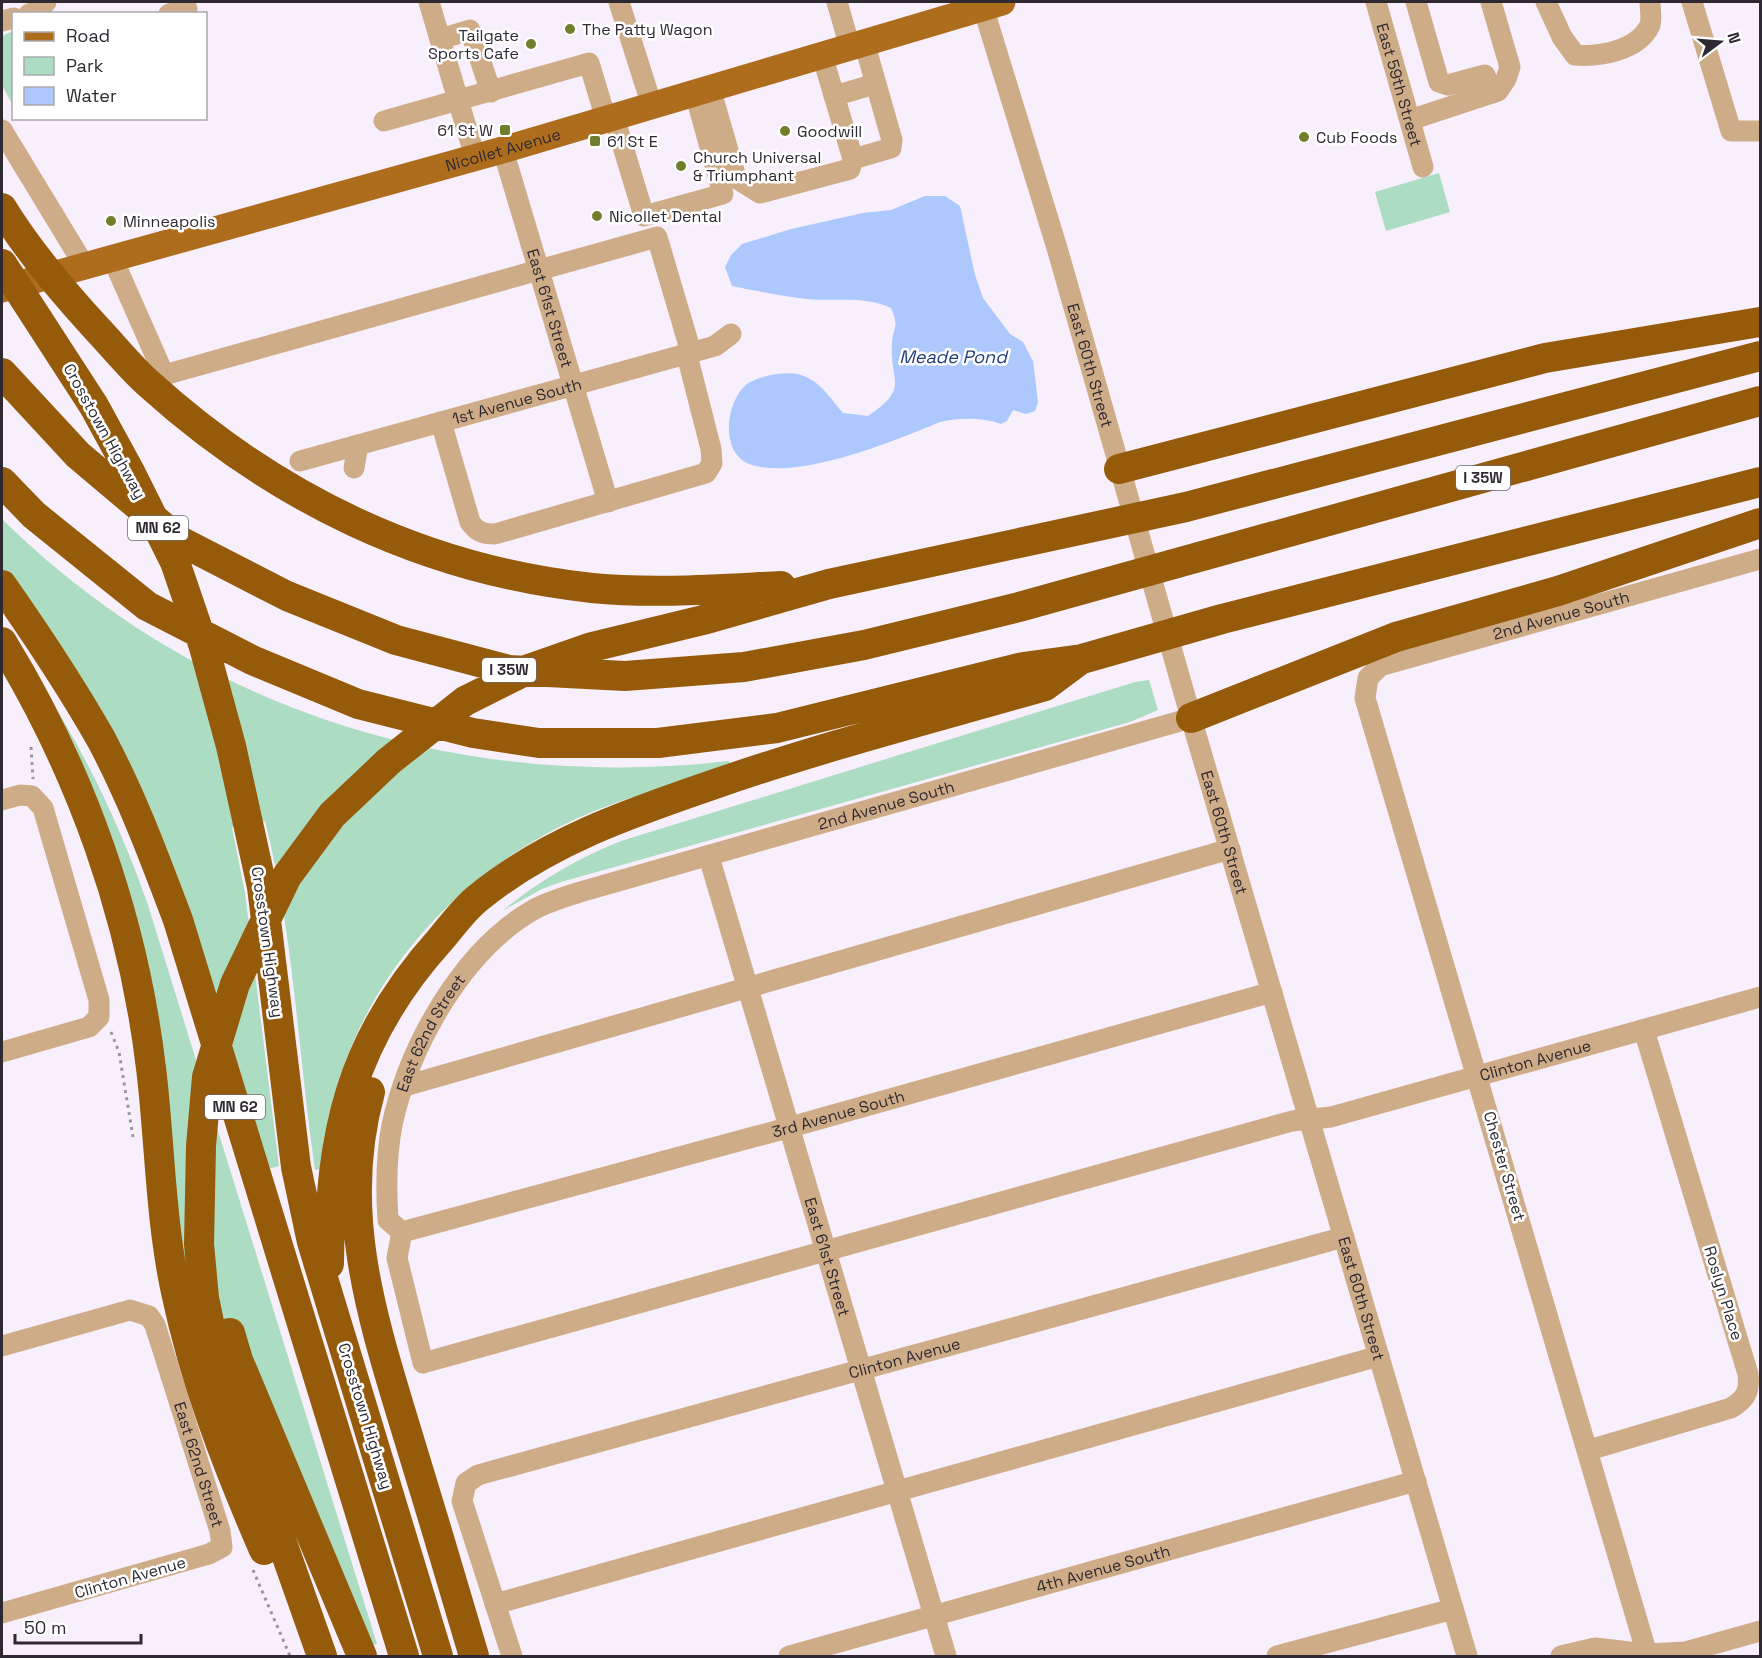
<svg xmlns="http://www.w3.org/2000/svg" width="1762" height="1658" font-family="'Space Grotesk',sans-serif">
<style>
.green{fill:#acdcc2}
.water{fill:#acc8fd}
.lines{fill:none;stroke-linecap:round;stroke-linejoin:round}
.path{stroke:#9b949e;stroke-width:3;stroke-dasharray:3 4.5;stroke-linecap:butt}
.minor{stroke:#cfac88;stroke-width:21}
.major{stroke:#ad6d1d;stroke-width:27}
.highway{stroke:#955b0a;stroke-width:30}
.poi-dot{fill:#717e2c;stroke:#fff;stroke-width:2}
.labels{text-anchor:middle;stroke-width:5;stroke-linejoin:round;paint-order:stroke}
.shield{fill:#fff;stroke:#6d696f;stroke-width:1.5}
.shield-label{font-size:15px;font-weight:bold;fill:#2e2931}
.poi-label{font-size:16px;fill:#2e2931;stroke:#fff;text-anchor:start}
.street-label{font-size:16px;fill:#2e2931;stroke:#fff}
.water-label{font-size:18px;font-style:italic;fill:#213e7c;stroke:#fff}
</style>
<rect width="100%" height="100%" fill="#f8effc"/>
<path class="green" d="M13 31V106L2 85V36Z
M1439 173 1450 212 1386 231 1375 192Z
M2 519C197 711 459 792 729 761L731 768C681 783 628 796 580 817 435 883 337 1010 320 1169L315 1170C298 1054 294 935 265 821L232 827 245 893 279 1166 268 1169 248 1107 42 628 2 570Z
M1149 680 1158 710 1130 722 561 882 542 889 502 911C539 881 576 859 621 841L1135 682Z
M42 685C88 759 119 823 148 905L377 1644 369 1646 197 1355 159 1070Z"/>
<path class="water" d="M925 196H945L960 206 975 275 983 298 1010 334 1023 342 1033 361 1038 402 1035 411 1026 414 1013 410 1007 421 1001 424C981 417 961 418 940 422 894 441 800 480 752 465 719 455 725 402 747 384 754 379 768 375 777 374 789 373 797 372 808 378 823 385 832 401 843 413L868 416C911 387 889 382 892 343 893 326 900 329 891 308 864 295 836 302 807 299 782 296 756 291 732 286L725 267 731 255 742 244 791 229 863 213 891 210Z"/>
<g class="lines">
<path class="path" d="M31 747 33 779
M111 1032 119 1052 133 1137
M253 1570 290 1656"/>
<g class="minor">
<path d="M429 2 475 157"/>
<path d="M619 2 652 106"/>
<path d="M837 2 850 47"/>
<path id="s1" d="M1376 2 1423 167"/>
<path d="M1416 2 1439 82 1448 85 1485 75 1492 93"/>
<path d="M1546 2 1562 37 1575 55C1599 57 1638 51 1650 25 1652 19 1650 8 1650 2"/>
<path d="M1692 2 1731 131H1760"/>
<path id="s2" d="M983 7 1057 248 1196 735 1467 1656"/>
<path d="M29 14 38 11 46 2"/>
<path d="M169 14 187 9"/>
<path d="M2 21 14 18"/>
<path d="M440 39 470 30 491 92"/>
<path d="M710 88 736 178 760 193 850 169 853 159 822 55"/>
<path d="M834 96 875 84"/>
<path d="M614 117 644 216 723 194 695 93"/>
<path d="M1410 120 1498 91 1506 79 1510 67 1491 2"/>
<path d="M384 121 589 63 606 119"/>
<path d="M2 130 84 265"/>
<path id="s3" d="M503 150 608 502"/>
<path d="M853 159 891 148 892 140 864 42"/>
<path d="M112 257 164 375 657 237 688 342 689 363 711 449 712 463 706 473 495 534C483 534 477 532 470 522L441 422"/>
<path id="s4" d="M300 461 715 346 731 334"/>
<path d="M354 468 358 445"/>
<path d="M2 800 20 795 32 796 43 808 99 1000V1017L89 1027 2 1052"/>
<path id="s5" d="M709 857 946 1656"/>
<path d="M405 1086 1230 849"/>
<path id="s6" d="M402 1232 397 1258 423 1363 1292 1121 1331 1117 1760 997"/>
<path id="s7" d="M402 1232 388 1220C386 1189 386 1156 392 1125 409 1046 462 951 533 910 547 902 565 897 580 892L1191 718"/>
<path id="s8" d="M402 1232 787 1128 1272 992"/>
<path id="s9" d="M2 1346 130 1310 149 1316 155 1325 220 1531 222 1547 209 1554 2 1613"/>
<path d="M1589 1450 1731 1408C1746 1399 1750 1391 1748 1374L1644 1030"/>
<path d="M495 1604 1379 1356"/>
<path id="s10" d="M1647 1654 1365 698 1368 678 1380 666 1760 559"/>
<path id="s11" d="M512 1656 462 1501 466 1483 478 1475 1344 1237"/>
<path id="s12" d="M789 1656 1416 1481"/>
<path d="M1277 1656 1453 1609"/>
<path d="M1561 1656 1595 1648 1647 1654 1685 1652 1760 1631"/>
</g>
<path class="major" id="s13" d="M2 289 506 149 1002 2"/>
<path class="highway" d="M2 208C29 252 63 292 98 330 115 348 131 368 149 384 274 497 423 570 592 588 654 594 719 589 781 586
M2 264 94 406 130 472 175 562 204 647 231 746 262 887 296 1167 312 1242 438 1656
M2 373 78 455 180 541 287 596 396 640 509 670 625 676 744 667 864 645 1019 607 1760 401
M1119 469 1545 358 1760 322
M2 482 34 515 147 606 252 660 358 704 473 733 539 743H658L777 728 1023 667 1082 659 1222 619 1760 482
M2 585C37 635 71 686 101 739 132 797 155 859 178 920L404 1656
M2 642C81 771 133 917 151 1068 160 1142 160 1218 176 1292 195 1382 227 1465 264 1550
M1191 718 1396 637 1558 591 1760 523
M370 1092C336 1214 374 1323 409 1439 431 1511 453 1584 474 1656
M329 1264C330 1133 350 1040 440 940 452 926 464 909 478 898 546 842 630 813 712 785 821 747 934 718 1045 686L1080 660
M230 1333 238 1360 362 1656
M322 1656 216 1356 204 1298 199 1244 201 1146 207 1077 235 984 287 876 332 815 389 761 465 701 529 669 592 647 703 620 829 584 1186 507 1760 356"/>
</g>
<g class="poi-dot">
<circle cx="570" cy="29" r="6"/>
<circle cx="531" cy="44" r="6"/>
<rect x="499" y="124" width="12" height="12" rx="3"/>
<circle cx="785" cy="131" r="6"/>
<circle cx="1304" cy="137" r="6"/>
<rect x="589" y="135" width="12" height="12" rx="3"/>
<circle cx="681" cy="166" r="6"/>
<circle cx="597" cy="216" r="6"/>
<circle cx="111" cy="221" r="6"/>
</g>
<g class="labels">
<g class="shield">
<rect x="1456" y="466" width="54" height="24" rx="4.5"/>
<rect x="128" y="516" width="60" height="24" rx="4.5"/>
<rect x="482" y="658" width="54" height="24" rx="4.5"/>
<rect x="205" y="1095" width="60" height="24" rx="4.5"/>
</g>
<g class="shield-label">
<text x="1483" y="483">I 35W</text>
<text x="158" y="533">MN 62</text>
<text x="509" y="675">I 35W</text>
<text x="235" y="1112">MN 62</text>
</g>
<g class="poi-label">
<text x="582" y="35">The Patty Wagon</text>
<text x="519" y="41" text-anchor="end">Tailgate<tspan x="519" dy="18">Sports Cafe</tspan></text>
<text x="493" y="136" text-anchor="end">61 St W</text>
<text x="797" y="137">Goodwill</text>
<text x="1316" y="143">Cub Foods</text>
<text x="607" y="147">61 St E</text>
<text x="693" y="163">Church Universal<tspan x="693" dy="18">&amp; Triumphant</tspan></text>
<text x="609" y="222">Nicollet Dental</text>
<text x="123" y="227">Minneapolis</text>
</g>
<g class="street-label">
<text dy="6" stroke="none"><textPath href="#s1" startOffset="86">East 59th Street</textPath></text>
<text dy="6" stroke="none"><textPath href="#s13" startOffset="520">Nicollet Avenue</textPath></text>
<text dy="6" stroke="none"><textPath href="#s3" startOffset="165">East 61st Street</textPath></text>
<text dy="6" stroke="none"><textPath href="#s2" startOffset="374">East 60th Street</textPath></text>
<text dy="6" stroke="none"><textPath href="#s4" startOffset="225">1st Avenue South</textPath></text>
<text transform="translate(105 431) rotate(61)" y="6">Crosstown Highway</text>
<text dy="6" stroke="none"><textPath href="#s10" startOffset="1222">2nd Avenue South</textPath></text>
<text dy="6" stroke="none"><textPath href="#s7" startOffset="746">2nd Avenue South</textPath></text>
<text dy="6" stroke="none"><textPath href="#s2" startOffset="860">East 60th Street</textPath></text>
<text transform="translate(268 942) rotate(82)" y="6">Crosstown Highway</text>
<text dy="6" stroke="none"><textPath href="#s7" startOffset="214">East 62nd Street</textPath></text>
<text dy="6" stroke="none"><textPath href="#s6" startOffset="1288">Clinton Avenue</textPath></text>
<text dy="6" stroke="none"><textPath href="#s8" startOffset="452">3rd Avenue South</textPath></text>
<text transform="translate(1505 1166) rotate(74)" y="6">Chester Street</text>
<text dy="6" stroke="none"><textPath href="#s5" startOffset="417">East 61st Street</textPath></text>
<text transform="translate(1724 1293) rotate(73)" y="6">Roslyn Place</text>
<text dy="6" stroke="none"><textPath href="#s2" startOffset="1346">East 60th Street</textPath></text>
<text dy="6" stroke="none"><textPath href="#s11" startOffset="638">Clinton Avenue</textPath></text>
<text transform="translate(366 1416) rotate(73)" y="6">Crosstown Highway</text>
<text dy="6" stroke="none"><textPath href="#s9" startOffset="310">East 62nd Street</textPath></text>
<text dy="6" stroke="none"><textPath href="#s12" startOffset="326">4th Avenue South</textPath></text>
<text transform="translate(130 1577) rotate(-16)" y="6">Clinton Avenue</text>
</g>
<g class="water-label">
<text x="953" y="363">Meade Pond</text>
</g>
</g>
<rect width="1762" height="1658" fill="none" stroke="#2e2931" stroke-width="6"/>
<rect x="12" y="12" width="195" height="108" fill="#ffffff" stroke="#aba9ad" stroke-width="1.5"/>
<rect x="24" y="32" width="30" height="9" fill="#ad6d1d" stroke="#aba9ad" stroke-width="1.5"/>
<text x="66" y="42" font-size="18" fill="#2e2931">Road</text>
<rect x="24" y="57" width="30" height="18" fill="#acdcc2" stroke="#aba9ad" stroke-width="1.5"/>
<text x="66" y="72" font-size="18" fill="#2e2931">Park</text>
<rect x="24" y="87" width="30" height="18" fill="#acc8fd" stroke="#aba9ad" stroke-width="1.5"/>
<text x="66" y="102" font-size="18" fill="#2e2931">Water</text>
<g transform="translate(1720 42) rotate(74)" stroke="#ffffff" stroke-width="4.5" paint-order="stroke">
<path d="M0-4.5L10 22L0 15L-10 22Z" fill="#2e2931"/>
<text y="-9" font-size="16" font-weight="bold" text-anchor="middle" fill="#2e2931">N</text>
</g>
<path d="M15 1634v9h126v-9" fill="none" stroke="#2e2931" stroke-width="3"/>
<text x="24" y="1634" font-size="18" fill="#2e2931" stroke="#ffffff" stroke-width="4.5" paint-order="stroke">50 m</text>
</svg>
